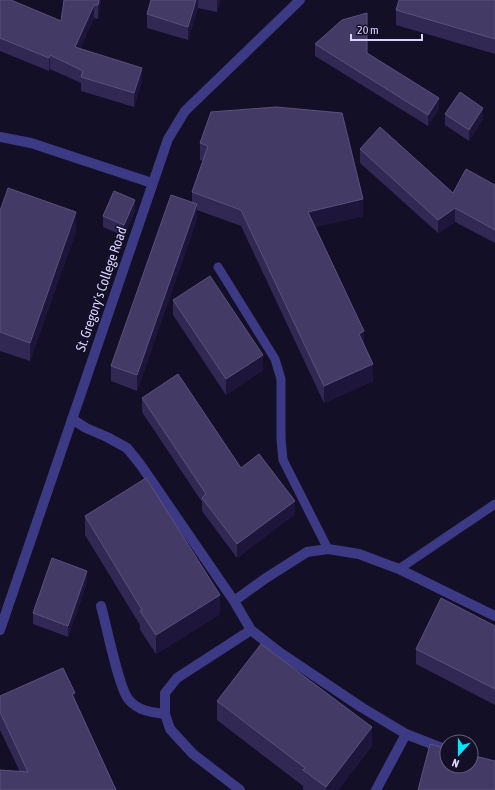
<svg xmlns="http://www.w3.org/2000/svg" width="495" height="790" font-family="'Asap Condensed',sans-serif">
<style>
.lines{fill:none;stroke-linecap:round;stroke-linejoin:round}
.service{stroke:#3d3a85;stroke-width:9}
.minor{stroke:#3d3a85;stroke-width:10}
.tertiary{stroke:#3d3a85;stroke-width:10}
.wall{fill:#312854}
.shaded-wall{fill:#1d163a}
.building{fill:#433a66;stroke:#5a527e}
.labels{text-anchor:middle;stroke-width:3;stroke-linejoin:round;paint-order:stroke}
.street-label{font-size:14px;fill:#d9d4ff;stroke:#130f26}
</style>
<rect width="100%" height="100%" fill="#130f26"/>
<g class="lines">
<path class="service" d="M218 267 275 359 281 379V439L283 460 328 549
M399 569 495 504"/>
<path class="minor" d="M0 137 31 143 152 183
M72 419 86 428 107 437 127 448 140 464 234 601 251 630 279 652 361 707 406 734 447 750
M234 601 266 578 307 552 328 549 359 554 399 569 495 616
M101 606C106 623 119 690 129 700 139 711 150 712 165 714
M240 790 193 754 170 729 165 714V693L177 678 251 630
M376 790 406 734"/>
<path class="tertiary" d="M0 630 168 139 185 111 300 0"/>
</g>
<path class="wall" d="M0 0 61 21 101 0 98 19 94 18 80 49 142 81 134 107 81 91V83L50 69 49 71 0 51Z
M151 0H220L217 12 198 8 188 40 147 28V14Z
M495 0V54L396 25V10Z
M315 44 367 53 439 109 428 126 315 56Z
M211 112 363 216 315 227 364 344 373 381 324 403 241 226 197 210V219L137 391 111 381V366L192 202V192L203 161 200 160V143Z
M445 114 483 119 469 141 445 125Z
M360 149 453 193 495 185V243L455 222 438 233 360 163Z
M0 211 76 231 30 361 0 351Z
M135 211 124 236 103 227V216Z
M173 300 263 370 226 395 173 315Z
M142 398 241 468 295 514 237 558 202 511V502L142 412Z
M85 516 220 614 156 654 140 630V625L85 535Z
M87 582 68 637 33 624V613Z
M495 626V705L416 664V649Z
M0 696 75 700 116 790 20 772 0 730Z
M217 701 372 746 338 790H304L303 789V786L217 720Z"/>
<path class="shaded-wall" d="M99 0H101L98 19V5Z
M196 0H198V8L188 40V27Z
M217 0H220L217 12Z
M94 5V18L75 61V47Z
M50 55V69L49 71V58Z
M142 68V81L134 107V93Z
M439 98V109L428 126V115Z
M483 108V119L469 141V130Z
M363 199V216L308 229V212Z
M135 200V211L124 236V225Z
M197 204V219L137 391V375Z
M455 208V222L438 233V220Z
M76 212V231L30 361V343Z
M364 331V348L359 334Z
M263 355V370L226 395V379Z
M373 364V381L324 403V386Z
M295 501V514L237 558V544Z
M87 571V582L68 637V626Z
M220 595V614L156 654V635Z
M75 693V711L72 694Z
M372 727V746L338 790H326V787Z"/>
<path class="building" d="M0 0H11L61 21 64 0H99L98 5H94L75 47 142 68 134 93 81 77 83 71 50 55 49 58 0 38Z
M151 0H196L188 27 147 14Z
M399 0H495V39L396 10Z
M367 13V53L439 98 428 115 315 44 342 20Z
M460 92 483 108 469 130 445 114Z
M276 107 342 113 363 199 308 212 364 331 359 334 373 364 324 386 241 210 192 192 208 146 200 143 211 112Z
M380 127 453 193 466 169 495 185V230L455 208 438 220 360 149Z
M8 188 76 212 30 343 0 332V211Z
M114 191 135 200 124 225 103 216Z
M171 195 197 204 137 375 111 366Z
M210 276 263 355 226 379 173 300Z
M178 374 241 468 259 454 295 501 237 544 202 498 206 494 142 398Z
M146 478 220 595 156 635 140 611 142 610 85 516Z
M52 558 87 571 68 626 33 613Z
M441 598 495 626V689L416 649Z
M261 644 372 727 326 787 303 770 305 768 217 701Z
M63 668 75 693 72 694 116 790H0V770L28 772 0 712V696Z
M430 744 447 749V766H471V755L495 761V790H418Z"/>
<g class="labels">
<g class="street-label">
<text transform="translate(101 289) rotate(-71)" y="5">St. Gregory's College Road</text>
</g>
</g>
<g transform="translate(459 754) rotate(201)"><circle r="19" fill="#130f26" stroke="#625e7d"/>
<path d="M0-3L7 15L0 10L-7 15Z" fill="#00e5ff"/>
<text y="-6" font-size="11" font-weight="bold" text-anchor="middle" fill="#d9d4ff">N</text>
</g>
<path d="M351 34v6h71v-6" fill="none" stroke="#d9d4ff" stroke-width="2"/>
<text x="357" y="34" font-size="12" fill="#d9d4ff" stroke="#130f26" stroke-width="3" paint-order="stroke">20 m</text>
</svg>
